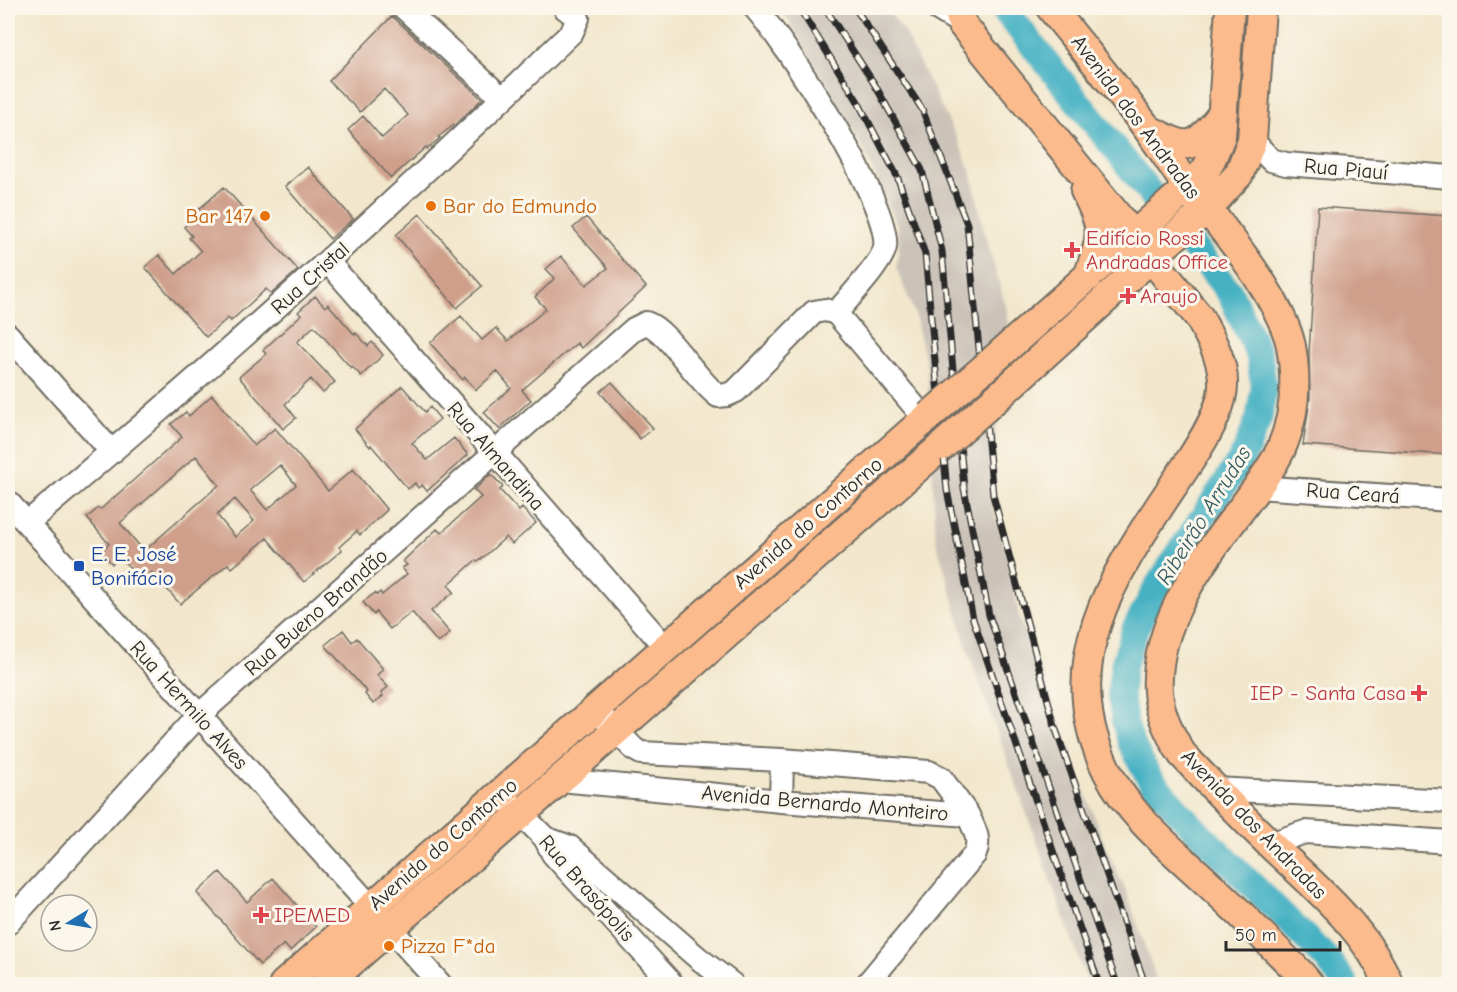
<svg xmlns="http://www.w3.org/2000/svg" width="1457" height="992" font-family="'Comic Neue',sans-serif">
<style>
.industrial{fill:#cbc2b8}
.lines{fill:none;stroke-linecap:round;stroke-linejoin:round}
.river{stroke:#45b1c3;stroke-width:27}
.building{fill:#cf9f8b;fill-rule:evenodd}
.minor-casing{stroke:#716d63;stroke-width:26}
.major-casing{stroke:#716d63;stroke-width:32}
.minor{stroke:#fff;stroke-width:22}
.major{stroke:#fbbb8d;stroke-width:28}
.rail-casing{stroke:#2b2b2b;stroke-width:7}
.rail{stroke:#fbf7ec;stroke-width:4.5;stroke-dasharray:14;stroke-linecap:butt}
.major-bridge-casing{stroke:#716d63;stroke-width:32;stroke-linecap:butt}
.major-bridge{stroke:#fbbb8d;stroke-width:28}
.food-dot{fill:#e8710a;stroke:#fbf7ec;stroke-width:2}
.health-dot{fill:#e0444e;stroke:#fbf7ec;stroke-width:2}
.transit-dot{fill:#1a4fb4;stroke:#fbf7ec;stroke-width:2}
.labels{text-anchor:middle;stroke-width:6;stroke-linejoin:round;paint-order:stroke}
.street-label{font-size:21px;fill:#2b2b2b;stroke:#fbf7ec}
.food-label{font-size:21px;fill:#c56008;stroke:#fbf7ec;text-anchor:start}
.health-label{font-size:21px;fill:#be3a42;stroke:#fbf7ec;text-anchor:start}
.transit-label{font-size:21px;fill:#164399;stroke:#fbf7ec;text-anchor:start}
.water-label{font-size:22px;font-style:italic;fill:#345a60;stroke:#fbf7ec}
</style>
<rect width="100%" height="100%" fill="#fbf7ec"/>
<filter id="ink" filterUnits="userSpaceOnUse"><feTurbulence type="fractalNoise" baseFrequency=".0167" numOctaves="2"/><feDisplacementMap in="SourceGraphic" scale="12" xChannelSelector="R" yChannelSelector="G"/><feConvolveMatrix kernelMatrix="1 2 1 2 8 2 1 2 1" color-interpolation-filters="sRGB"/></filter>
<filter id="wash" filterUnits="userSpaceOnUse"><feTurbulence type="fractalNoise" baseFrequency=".008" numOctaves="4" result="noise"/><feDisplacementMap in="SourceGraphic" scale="24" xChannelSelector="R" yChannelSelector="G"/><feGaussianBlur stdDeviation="1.35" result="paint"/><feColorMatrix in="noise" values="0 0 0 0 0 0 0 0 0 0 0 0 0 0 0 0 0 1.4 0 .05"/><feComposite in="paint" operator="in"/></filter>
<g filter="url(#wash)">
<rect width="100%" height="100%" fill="#f2e7cc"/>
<path class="industrial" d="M781 8H886L904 32 958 140 972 175 984 231 1007 310 1014 407 996 425 992 506 1004 544 1020 620 1043 675 1103 840 1126 891 1158 984H1088L968 651 936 540 927 368 915 315 896 267 899 248 898 227 864 150Z"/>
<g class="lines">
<path class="river" d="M1003 8 1230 293 1259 355 1264 387 1259 418 1244 455 1157 587 1135 629 1124 664 1120 692 1124 719 1131 743 1150 779 1187 821 1328 960 1345 984"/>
</g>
<g id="blocks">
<path class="building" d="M392 16 482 99 458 122 438 137 440 138 427 149 426 147 391 178 348 130 363 116 382 138 408 115 384 89 360 112 329 81Z
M308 167 353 219 330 239 285 186Z
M224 187 298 270 271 294 266 289 231 321 228 318 206 337 145 267 159 255 176 274 201 251 189 238 192 236 184 227 198 213 197 211Z
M1318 207 1449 216V455L1303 445 1310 399 1309 353Z
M420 214 482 286 457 308 396 235Z
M586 217 646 287 581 348 577 343 522 390 531 400 499 429 484 412 511 388 497 371 476 390 465 377 463 380 430 343 461 316 482 340 496 328 508 341 546 309 535 297 555 278 546 269 561 256 586 285 608 268 573 228Z
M315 296 325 307 328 304 355 335 356 333 368 346 372 342 383 355 361 376 352 366 351 368 314 326 297 342 335 382 323 393 311 379 285 404 296 418 283 429 239 377 266 354 263 350 301 315 298 312Z
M612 382 653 428 640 439 600 392Z
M402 386 425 412 430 407 440 419 412 443 427 460 454 438 468 455 427 491 422 485 418 488 415 483 408 489 371 445 370 447 355 429Z
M212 395 254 446 275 428 328 491 353 469 387 510 360 535 357 531 339 547 342 550 304 582 267 538 232 568 228 564 180 604 152 572 142 581 120 557 112 564 101 551 109 544 87 518 98 508 101 509 182 437 171 424 186 412 189 416ZM196 456 219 485 144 551 120 523ZM280 465 296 485 267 510 250 490ZM235 499 254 521 235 537 217 515Z
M491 474 503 487 500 490 519 511 522 508 536 523 512 544 506 537 478 562 476 560 448 585 454 592 431 611 450 633 438 643 412 612 390 629 376 612 374 615 363 602 375 593 377 595 380 592 382 595 407 574 402 568 407 565 403 561 437 529 441 533 481 497 474 490Z
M343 630 352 642 357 638 383 669 377 675 388 687 381 693 383 696 373 704 365 694 367 692 325 645Z
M220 872 247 902 273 878 316 927 290 951 284 944 260 965 197 893Z"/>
</g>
</g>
<g filter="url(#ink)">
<use href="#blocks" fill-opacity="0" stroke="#716d63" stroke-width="1.5"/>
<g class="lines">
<defs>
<path id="minor" d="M404 8 503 99
M755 8C786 43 891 204 885 247 883 262 847 300 836 313
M936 8 962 24
M1252 140 1271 160 1286 164 1450 177
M328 262 666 648
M836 313 926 420
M8 335 112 452
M1257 487 1450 500
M8 502 440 984
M27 523C215 366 396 202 572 32L578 18 565 8
M560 780 781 801 968 815 941 778 929 772 782 760 641 753 634 749 604 718
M1215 789 1450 801
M501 794 545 838 553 854 672 984
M781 801 782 760
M545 838 570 847 698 958 732 984
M1270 844 1305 832 1450 842
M8 923 198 716 634 329 646 323C668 330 695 379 718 396L727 395 736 391 814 312 825 310 836 313
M867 984 975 854C981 839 974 829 968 815"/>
<path id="major" d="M958 8 962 24 1199 317C1210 338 1224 360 1223 385 1223 412 1196 452 1181 474 1119 567 1050 659 1108 773 1132 819 1175 852 1212 887 1242 914 1270 944 1299 972L1309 984
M1051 8C1083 48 1116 87 1147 128 1158 143 1168 158 1178 173 1182 178 1183 184 1186 189 1192 197 1202 203 1209 211 1236 245 1282 304 1291 346 1297 380 1295 417 1281 449 1269 474 1249 498 1233 520 1197 567 1154 629 1158 691 1159 713 1170 735 1182 754 1211 785 1241 816 1272 846 1315 887 1365 928 1389 984
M1148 129C1190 152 1194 151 1223 113
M1085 191C1106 231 1102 235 1088 277
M990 363 1186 189 1205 171 1210 162 1221 136 1230 8
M1001 394 1163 247 1207 209 1239 174 1252 140 1261 8
M284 984 929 416
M326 984 942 446"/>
</defs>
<use href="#minor" class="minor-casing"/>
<use href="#major" class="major-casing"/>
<use href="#minor" class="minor"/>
<use href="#major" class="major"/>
<defs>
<path id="rail" d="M799 8 857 100 897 176 925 254 947 490 973 619 1099 984
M825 8 875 85 922 170 942 251 964 488 989 615 1117 984
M855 8 922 109 967 224 993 495 1055 727 1145 984"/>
</defs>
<use href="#rail" class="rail-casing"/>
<use href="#rail" class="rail"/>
<defs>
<path id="major-bridge" d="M929 416 990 363
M942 446 1001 394"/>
</defs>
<use href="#major-bridge" class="major-bridge-casing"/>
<use href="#major-bridge" class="major-bridge"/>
</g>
</g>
<g class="food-dot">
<circle cx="431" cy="206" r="6"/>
<circle cx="265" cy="216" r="6"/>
<circle cx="389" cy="946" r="6"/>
</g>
<g class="health-dot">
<path d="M1069 241h6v6h6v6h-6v6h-6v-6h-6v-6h6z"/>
<path d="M1125 287h6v6h6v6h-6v6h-6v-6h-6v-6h6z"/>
<path d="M1416 684h6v6h6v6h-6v6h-6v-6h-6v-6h6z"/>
<path d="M258 906h6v6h6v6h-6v6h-6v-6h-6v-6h6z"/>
</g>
<rect class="transit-dot" x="73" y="560" width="12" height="12" rx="3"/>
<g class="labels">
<g class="street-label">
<text transform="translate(1136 117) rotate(53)" y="7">Avenida dos Andradas</text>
<text transform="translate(1346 169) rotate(5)" y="7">Rua Piauí</text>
<text transform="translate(310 278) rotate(-42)" y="7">Rua Cristal</text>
<text transform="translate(496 456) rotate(49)" y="7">Rua Almandina</text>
<text transform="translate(1353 493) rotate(4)" y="7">Rua Ceará</text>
<text transform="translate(808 523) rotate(-41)" y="7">Avenida do Contorno</text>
<text transform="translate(316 612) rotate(-41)" y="7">Rua Bueno Brandão</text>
<text transform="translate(189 705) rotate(48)" y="7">Rua Hermilo Alves</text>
<text transform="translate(825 803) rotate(5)" y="7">Avenida Bernardo Monteiro</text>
<text transform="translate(1254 824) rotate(46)" y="7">Avenida dos Andradas</text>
<text transform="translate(443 844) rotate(-41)" y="7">Avenida do Contorno</text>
<text transform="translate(587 888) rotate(49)" y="7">Rua Brasópolis</text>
</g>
<g class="food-label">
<text x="443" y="213">Bar do Edmundo</text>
<text x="253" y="223" text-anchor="end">Bar 147</text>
<text x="401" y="953">Pizza F*da</text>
</g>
<g class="health-label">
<text x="1086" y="245">Edifício Rossi<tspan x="1086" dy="24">Andradas Office</tspan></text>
<text x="1140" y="303">Araujo</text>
<text x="1406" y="700" text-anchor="end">IEP - Santa Casa</text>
<text x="274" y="922">IPEMED</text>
</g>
<g class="transit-label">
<text x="91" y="561">E. E. José<tspan x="91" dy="24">Bonifácio</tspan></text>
</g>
<g class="water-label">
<text transform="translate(1203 515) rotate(-58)" y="8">Ribeirão Arrudas</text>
</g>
</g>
<rect width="1457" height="992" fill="none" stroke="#fbf7ec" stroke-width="30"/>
<g transform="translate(69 923) rotate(259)"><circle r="28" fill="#fbf7ec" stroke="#a8a59f" stroke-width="1.5"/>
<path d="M0-4.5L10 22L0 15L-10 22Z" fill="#1f6fb2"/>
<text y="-9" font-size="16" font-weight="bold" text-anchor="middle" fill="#2b2b2b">N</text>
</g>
<path d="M1226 941v9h114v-9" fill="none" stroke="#2b2b2b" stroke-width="3"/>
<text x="1235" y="941" font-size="18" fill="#2b2b2b" stroke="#fbf7ec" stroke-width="4.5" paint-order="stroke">50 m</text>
</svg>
